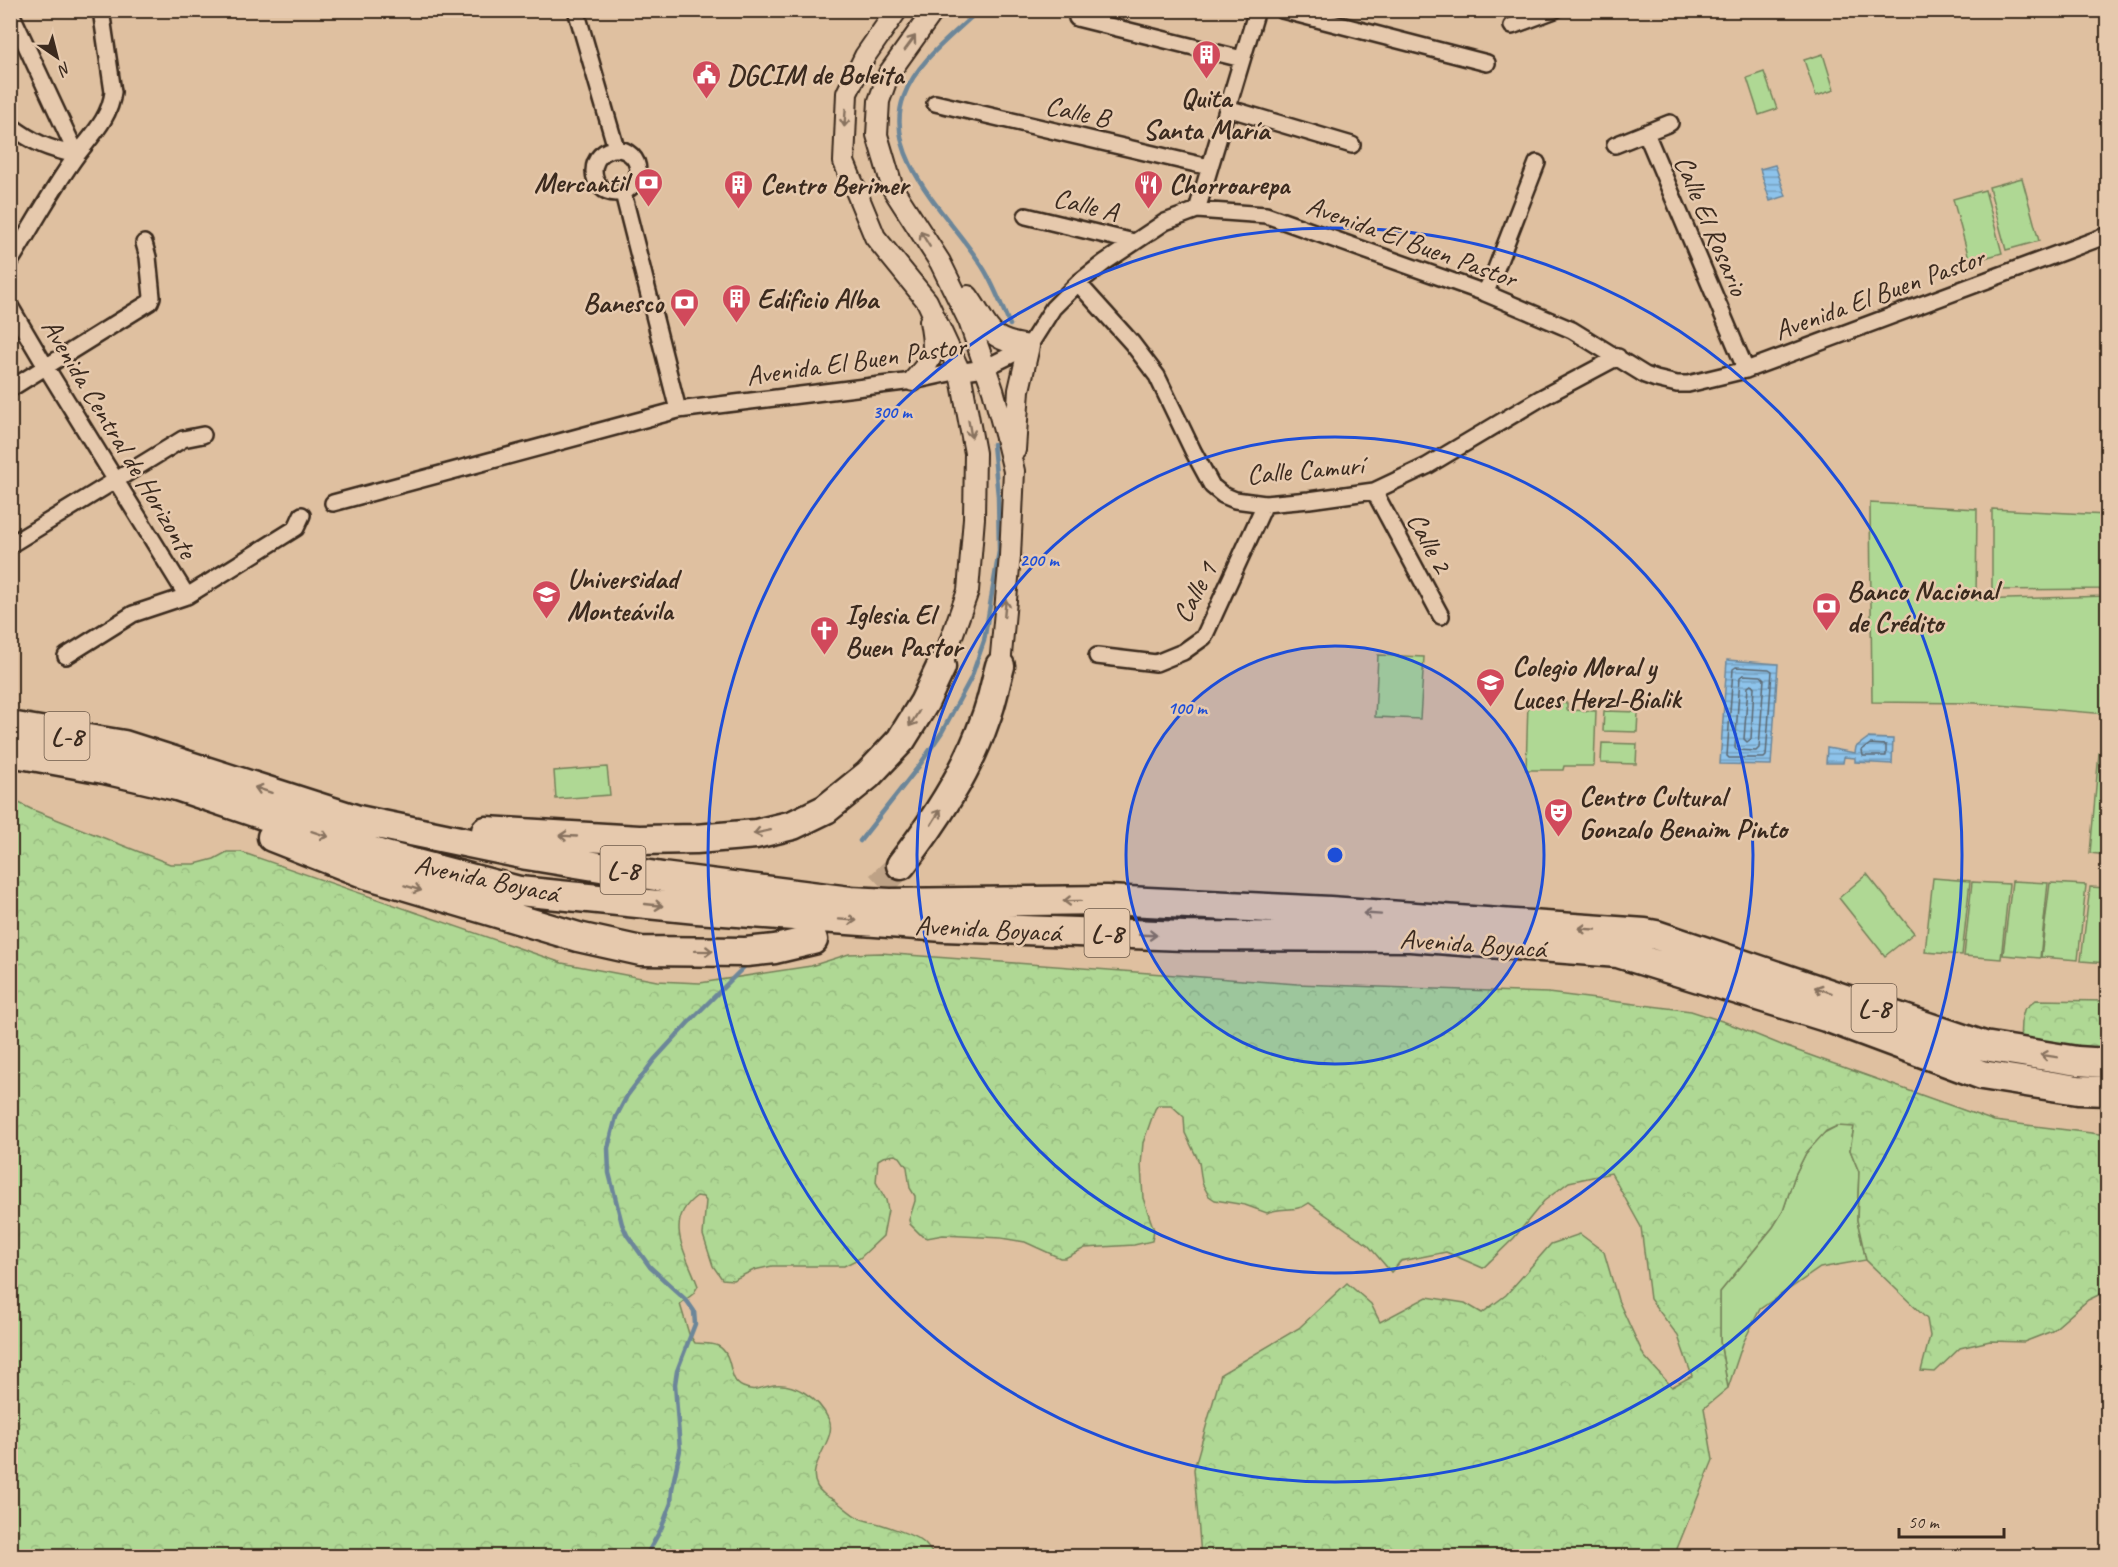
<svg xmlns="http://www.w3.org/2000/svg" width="2118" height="1567" font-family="Caveat,sans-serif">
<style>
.grass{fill:#afd894;stroke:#758159;stroke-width:1.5}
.forest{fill:url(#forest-crowns);stroke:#758159;stroke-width:1.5}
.water{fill:url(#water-rules);stroke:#6c8699;stroke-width:1.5}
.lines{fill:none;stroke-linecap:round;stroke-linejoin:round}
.shore{stroke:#5c6770;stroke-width:1.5}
.stream{stroke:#6c8699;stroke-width:4.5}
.motorway-tunnel{stroke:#bea286;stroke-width:28;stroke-dasharray:28 14;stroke-linecap:butt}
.minor-casing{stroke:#3b2a1e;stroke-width:20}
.tertiary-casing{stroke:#3b2a1e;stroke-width:24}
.motorway-casing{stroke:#3b2a1e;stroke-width:33}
.minor{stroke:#e6c9ad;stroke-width:15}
.tertiary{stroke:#e6c9ad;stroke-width:20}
.motorway{stroke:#e6c9ad;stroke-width:28}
.oneway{stroke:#88725e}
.ring{fill:none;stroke:#1d4ed8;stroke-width:3}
.labels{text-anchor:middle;stroke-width:5;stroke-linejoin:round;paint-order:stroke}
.shield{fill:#e6c9ad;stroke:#6e5a49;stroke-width:1.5}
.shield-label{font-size:27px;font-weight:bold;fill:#3b2a1e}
.poi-label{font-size:28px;font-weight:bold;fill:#3b2a1e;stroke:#e6c9ad;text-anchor:start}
.street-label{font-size:28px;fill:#3b2a1e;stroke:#e6c9ad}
.centre{fill:#1d4ed8;stroke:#e6c9ad;stroke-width:3}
.ring-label{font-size:18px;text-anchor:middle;font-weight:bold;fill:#1d4ed8;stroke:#e6c9ad;stroke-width:5;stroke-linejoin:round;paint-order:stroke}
</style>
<defs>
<pattern id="forest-crowns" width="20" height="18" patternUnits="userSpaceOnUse" patternTransform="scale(1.5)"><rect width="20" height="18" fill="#afd894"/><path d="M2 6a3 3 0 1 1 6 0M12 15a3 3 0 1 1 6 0" fill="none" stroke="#97ba7f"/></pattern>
<pattern id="water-rules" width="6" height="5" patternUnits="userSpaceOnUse" patternTransform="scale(1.5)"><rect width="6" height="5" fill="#8dc3eb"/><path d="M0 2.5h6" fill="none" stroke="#749fbe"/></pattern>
</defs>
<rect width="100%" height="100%" fill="#dfc0a0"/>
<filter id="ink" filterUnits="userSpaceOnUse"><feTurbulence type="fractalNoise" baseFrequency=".0167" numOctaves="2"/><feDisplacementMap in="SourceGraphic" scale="12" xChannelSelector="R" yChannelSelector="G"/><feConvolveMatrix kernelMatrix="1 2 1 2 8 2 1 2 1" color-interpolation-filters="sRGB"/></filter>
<g filter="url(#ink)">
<path class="grass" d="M1823 54 1834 90 1816 96 1804 60Z
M1764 72 1777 109 1759 115 1747 78Z
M2022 178 2039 241 2006 250 1989 187Z
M1985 190 2002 253 1970 262 1953 199Z
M1870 503 1977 509 1976 600 2107 596V714L1975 703 1872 702Z
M1992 509 2107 515V589L1992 590Z
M1378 655 1424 657 1420 719 1375 717Z
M1528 702 1567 703V710L1596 711 1594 766H1564L1563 770H1526Z
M1604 711 1638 712 1637 732 1603 731Z
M1602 743 1637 744 1636 764 1601 763Z
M2099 753 2107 754V855L2090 853Z
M607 767 610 795 556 799 554 771Z
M1867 874 1914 933 1885 956 1839 898Z
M1933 878 1970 881 1962 955 1925 952Z
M2012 881 2048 883 2040 958 2003 955Z
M1972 882 2009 884 2001 959 1964 956Z
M2050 883 2086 885 2078 960 2041 957Z
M2090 887 2107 888V963L2081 961Z
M1837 1126H1854L1850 1150 1859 1172 1857 1220 1866 1260 1820 1268 1760 1309 1743 1343 1728 1388 1720 1342V1292L1773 1227 1783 1211 1795 1175 1806 1153 1822 1134Z"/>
<path class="forest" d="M11 799 33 810 170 864H195L214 859 227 852H241L562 963 657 981 700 983 811 966 849 954 881 953 1297 984 1548 993 1691 1011 1725 1022 1784 1046 1994 1121 2107 1135V1291L2088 1300 2052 1331 2024 1342 1990 1341 1960 1348 1935 1372 1921 1371 1930 1336 1927 1319 1866 1260 1857 1220 1859 1172 1850 1150 1854 1127 1837 1126 1826 1131 1806 1153 1795 1175 1783 1211 1773 1227 1720 1292V1342L1728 1388 1704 1408 1713 1460 1674 1556H1201L1194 1469 1221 1374 1299 1328 1347 1283 1371 1304 1380 1322 1427 1297 1465 1303 1482 1313 1506 1295 1551 1244 1580 1234 1604 1252 1618 1300 1644 1356 1672 1387 1692 1376 1678 1336 1650 1299 1641 1227 1611 1173 1569 1182 1544 1201 1514 1238 1483 1268 1446 1252 1401 1261 1391 1272 1368 1245 1309 1203C1296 1213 1281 1206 1267 1213L1245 1205 1215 1200 1209 1196 1202 1183 1199 1162 1185 1133 1184 1117 1171 1105H1158L1155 1109 1143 1143 1141 1165 1143 1198 1154 1230 1152 1241 1134 1245 1085 1248 1065 1258H1060L1025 1242 1001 1238 943 1235 927 1238 922 1236 910 1224 909 1220 915 1201V1196L910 1188 907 1167 900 1157 895 1155 883 1157 878 1160 876 1182 886 1200 888 1210 883 1236 860 1258 844 1266H772L754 1270 733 1280 722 1279 713 1266 703 1235 706 1201 703 1197 697 1196C662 1221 687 1255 698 1286L693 1294 680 1304 689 1334 695 1343C703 1344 711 1343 718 1346 735 1355 726 1380 743 1387 754 1392 759 1388 769 1386 793 1380 819 1398 829 1420 839 1442 795 1472 825 1495 829 1498 834 1499 837 1502 847 1509 856 1519 868 1521 881 1524 913 1534 923 1542 928 1546 931 1552 935 1556H11Z
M2036 1000 2107 1001V1072L2020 1041 2021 1022 2024 1010Z"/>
<path class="water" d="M1775 165 1786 196 1770 201 1760 169Z
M1727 660 1778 664 1771 765 1720 764Z
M1868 738 1893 739 1892 764 1855 762V758L1844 757 1843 763H1826L1827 748 1855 753 1856 747Z"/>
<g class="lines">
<path class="shore" d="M1736 667 1769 669 1772 671 1766 756 1764 758H1729L1727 756 1733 669Z
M1743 675 1761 676 1764 679 1759 748 1756 751 1737 750 1735 748 1740 677Z
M1752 684 1754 687 1751 739 1747 742 1744 739 1748 687Z
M1870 744 1886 745V756H1863L1862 750Z"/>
<path class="stream" d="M979 10C953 35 917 61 904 96 880 160 956 221 985 271 995 288 1002 307 1010 325
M860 841 919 766 942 732 971 678 984 641 999 551 998 496 993 444
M646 1556 661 1529 671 1503 672 1489 680 1450 675 1384 677 1371 695 1324 694 1311 687 1301 650 1267 627 1235 622 1224 609 1173 608 1148 616 1117 627 1096 654 1060 688 1023 745 966"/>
<path class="motorway-tunnel" d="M849 914 901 865"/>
<defs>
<path id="minor" d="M576 10 616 148
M1282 10 1487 63
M10 11 77 155
M1077 18 1242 59
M1512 26 1555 10
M935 103 1209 167
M1227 108 1352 145
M10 125C33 143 49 149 77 155
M1646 133 1746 370
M1615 145 1670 123
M594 171a22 22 0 1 1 44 0a22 22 0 1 1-44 0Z
M623 193 678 410
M1197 210 1257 10
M1026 216 1134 242
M10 262C32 227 52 189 77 155 92 135 110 118 113 92L101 10
M1078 283 1132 343 1157 376 1193 451 1212 486 1223 495 1235 500 1265 504 1309 500 1374 491 1427 466 1541 398 1618 357
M1485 293 1494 274 1537 163
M10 306 46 367 187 596
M10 389 150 302 152 297 148 257 144 243
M1374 491 1441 616
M333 503 678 410 913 381 950 373 985 368 1029 346 1053 308 1078 283 1105 262 1165 222 1197 210 1266 215 1485 293 1572 330 1645 375 1656 379 1677 384H1688L1746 370 2108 235
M10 545 183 439 203 435
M66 656 133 614 187 596 296 528 302 515
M1097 656 1156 663 1183 652 1204 637 1265 504"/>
<path id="tertiary" d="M897 10 865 56 847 93 844 162 875 237 927 301 960 372 975 453 974 518 968 591 941 667
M934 10 889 73 879 101 877 135 893 189 940 262 969 321 993 390 1005 434 1014 471 1010 556 1000 666
M968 296C991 328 985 340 1029 346L1019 390 1015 450
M913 381C935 356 936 354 930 321"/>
<path id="motorway" d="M10 726 124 745 358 820 527 855 662 877 850 901 890 903 1107 900 1330 911 1645 933 1656 935 1984 1046 2077 1061 2108 1063
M10 752 104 769 177 786 382 855 519 891 697 909 944 927 1185 936 1410 937 1618 953 1826 1017 1982 1075 2078 1090 2108 1091
M486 831 639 840 696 839 756 834 793 825 826 809 868 775 901 740 924 703 941 667
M272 837 366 874 578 937 641 951 746 952 775 949 813 940
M901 865C935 821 967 773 985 720 992 703 995 684 1000 666"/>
</defs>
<use href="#minor" class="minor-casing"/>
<use href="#tertiary" class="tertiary-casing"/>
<use href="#motorway" class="motorway-casing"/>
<use href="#minor" class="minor"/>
<use href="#tertiary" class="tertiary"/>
<use href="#motorway" class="motorway"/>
</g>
<defs><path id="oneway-shaft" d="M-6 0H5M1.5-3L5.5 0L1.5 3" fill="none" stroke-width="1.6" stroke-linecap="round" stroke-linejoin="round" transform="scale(1.5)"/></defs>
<g class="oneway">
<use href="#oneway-shaft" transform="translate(910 43) rotate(-54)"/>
<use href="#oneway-shaft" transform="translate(845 118) rotate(94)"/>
<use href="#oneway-shaft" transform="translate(925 239) rotate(-122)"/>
<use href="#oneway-shaft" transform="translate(970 429) rotate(80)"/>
<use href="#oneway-shaft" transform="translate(1005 608) rotate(-85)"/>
<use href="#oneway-shaft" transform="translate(914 719) rotate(122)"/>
<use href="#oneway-shaft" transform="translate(263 790) rotate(-162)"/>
<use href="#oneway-shaft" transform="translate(936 817) rotate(-58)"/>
<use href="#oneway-shaft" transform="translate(762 832) rotate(168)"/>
<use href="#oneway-shaft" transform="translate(320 834) rotate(18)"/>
<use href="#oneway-shaft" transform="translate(568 836) rotate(-177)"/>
<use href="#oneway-shaft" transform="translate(413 888) rotate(17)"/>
<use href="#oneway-shaft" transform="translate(1072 901) rotate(179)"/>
<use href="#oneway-shaft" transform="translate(654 905) rotate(6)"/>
<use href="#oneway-shaft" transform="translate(1372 914) rotate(-176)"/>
<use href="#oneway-shaft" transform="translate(848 920) rotate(4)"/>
<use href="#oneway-shaft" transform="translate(1587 929) rotate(-176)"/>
<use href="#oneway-shaft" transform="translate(1148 935) rotate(2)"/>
<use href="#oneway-shaft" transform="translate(704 951) rotate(1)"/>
<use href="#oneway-shaft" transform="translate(1823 990) rotate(-161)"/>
<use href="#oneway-shaft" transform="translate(2049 1056) rotate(-171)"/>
</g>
</g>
<circle cx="1335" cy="855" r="209" fill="#1d4ed8" fill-opacity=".12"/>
<g class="ring">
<circle cx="1335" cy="855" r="209"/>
<circle cx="1335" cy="855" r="418"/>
<circle cx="1335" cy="855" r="627"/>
</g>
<defs>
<symbol id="building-pin" viewBox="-11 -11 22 30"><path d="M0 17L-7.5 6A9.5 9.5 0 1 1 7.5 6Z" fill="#d1495b" stroke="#e6c9ad"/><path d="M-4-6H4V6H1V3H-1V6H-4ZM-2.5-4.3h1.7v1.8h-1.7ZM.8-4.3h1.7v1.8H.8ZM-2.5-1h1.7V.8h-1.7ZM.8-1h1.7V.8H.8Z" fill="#fff"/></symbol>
<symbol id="civic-pin" viewBox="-11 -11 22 30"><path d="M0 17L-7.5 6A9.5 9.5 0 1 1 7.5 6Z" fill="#d1495b" stroke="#e6c9ad"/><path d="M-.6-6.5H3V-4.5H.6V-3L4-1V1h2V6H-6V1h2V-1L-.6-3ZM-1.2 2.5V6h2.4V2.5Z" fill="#fff"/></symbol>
<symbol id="bank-pin" viewBox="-11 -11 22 30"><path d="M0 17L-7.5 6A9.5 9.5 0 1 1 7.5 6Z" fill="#d1495b" stroke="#e6c9ad"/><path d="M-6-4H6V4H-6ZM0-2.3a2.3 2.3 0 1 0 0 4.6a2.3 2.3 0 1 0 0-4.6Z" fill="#fff"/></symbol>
<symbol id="restaurant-pin" viewBox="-11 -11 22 30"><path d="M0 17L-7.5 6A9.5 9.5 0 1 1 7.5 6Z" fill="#d1495b" stroke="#e6c9ad"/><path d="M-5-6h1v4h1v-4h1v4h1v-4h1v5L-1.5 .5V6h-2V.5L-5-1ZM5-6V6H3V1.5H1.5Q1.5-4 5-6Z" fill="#fff"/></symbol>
<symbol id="university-pin" viewBox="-11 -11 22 30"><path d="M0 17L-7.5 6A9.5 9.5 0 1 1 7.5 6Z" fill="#d1495b" stroke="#e6c9ad"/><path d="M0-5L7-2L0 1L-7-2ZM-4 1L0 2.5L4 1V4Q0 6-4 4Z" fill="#fff"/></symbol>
<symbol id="church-pin" viewBox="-11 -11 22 30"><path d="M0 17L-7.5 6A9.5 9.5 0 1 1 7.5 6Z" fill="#d1495b" stroke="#e6c9ad"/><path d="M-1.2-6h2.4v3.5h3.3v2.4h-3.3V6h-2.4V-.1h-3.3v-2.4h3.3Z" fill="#fff"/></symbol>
<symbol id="school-pin" viewBox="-11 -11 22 30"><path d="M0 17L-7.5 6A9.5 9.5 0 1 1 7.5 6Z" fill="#d1495b" stroke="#e6c9ad"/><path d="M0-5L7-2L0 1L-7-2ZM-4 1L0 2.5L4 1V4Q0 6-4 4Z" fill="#fff"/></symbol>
<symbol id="theatre-pin" viewBox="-11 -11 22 30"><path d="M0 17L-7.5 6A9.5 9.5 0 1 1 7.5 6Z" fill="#d1495b" stroke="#e6c9ad"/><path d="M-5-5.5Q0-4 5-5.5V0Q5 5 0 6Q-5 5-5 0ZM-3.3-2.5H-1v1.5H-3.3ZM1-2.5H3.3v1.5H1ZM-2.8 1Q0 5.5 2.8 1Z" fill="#fff"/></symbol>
</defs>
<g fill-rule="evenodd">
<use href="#building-pin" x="1190" y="38" width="33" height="45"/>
<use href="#civic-pin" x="690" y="58" width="33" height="45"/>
<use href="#bank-pin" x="632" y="166" width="33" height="45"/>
<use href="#building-pin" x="722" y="168" width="33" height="45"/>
<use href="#restaurant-pin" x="1132" y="168" width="33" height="45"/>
<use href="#building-pin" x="720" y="282" width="33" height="45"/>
<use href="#bank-pin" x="668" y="286" width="33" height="45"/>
<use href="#university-pin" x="530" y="578" width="33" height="45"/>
<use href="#bank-pin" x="1810" y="590" width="33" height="45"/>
<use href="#church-pin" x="808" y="614" width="33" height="45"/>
<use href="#school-pin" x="1474" y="666" width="33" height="45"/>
<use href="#theatre-pin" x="1542" y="796" width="33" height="45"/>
</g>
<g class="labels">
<g class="shield">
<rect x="44.5" y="712" width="45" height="48" rx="4.5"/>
<rect x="600.5" y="846" width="45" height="48" rx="4.5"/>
<rect x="1084.5" y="909" width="45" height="48" rx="4.5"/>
<rect x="1851.5" y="984" width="45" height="48" rx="4.5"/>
</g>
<g class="shield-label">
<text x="67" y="745">L-8</text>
<text x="623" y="879">L-8</text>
<text x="1107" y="942">L-8</text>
<text x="1874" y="1017">L-8</text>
</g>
<g class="poi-label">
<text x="727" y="84">DGCIM de Boleita</text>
<text x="1206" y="107" text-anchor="middle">Quita<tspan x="1206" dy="32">Santa María</tspan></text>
<text x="628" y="192" text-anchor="end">Mercantil</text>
<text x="760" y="194">Centro Berimer</text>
<text x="1169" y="194">Chorroarepa</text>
<text x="757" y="308">Edificio Alba</text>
<text x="663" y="312" text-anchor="end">Banesco</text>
<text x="567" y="588">Universidad<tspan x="567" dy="32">Monteávila</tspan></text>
<text x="1847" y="600">Banco Nacional<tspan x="1847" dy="32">de Crédito</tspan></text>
<text x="845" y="624">Iglesia El<tspan x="845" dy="32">Buen Pastor</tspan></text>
<text x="1512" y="676">Colegio Moral y<tspan x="1512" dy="32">Luces Herzl-Bialik</tspan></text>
<text x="1579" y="806">Centro Cultural<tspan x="1579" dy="32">Gonzalo Benaim Pinto</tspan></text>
</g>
<g class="street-label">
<text transform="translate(1078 111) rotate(13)" y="10">Calle B</text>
<text transform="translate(1086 204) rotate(14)" y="10">Calle A</text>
<text transform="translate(1712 225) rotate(67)" y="10">Calle El Rosario</text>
<text transform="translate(1412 241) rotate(20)" y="10">Avenida El Buen Pastor</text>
<text transform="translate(1879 293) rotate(-20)" y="10">Avenida El Buen Pastor</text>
<text transform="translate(856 360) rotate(-8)" y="10">Avenida El Buen Pastor</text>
<text transform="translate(120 438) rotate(59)" y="10">Avenida Central de Horizonte</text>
<text transform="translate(1305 469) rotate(-5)" y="10">Calle Camurí</text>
<text transform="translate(1430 542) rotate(62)" y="10">Calle 2</text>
<text transform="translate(1194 592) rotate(-62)" y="10">Calle 1</text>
<text transform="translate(487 878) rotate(12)" y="10">Avenida Boyacá</text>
<text transform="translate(988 928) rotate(3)" y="10">Avenida Boyacá</text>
<text transform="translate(1473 943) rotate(4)" y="10">Avenida Boyacá</text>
</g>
</g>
<circle cx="1335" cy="855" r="9" class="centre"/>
<g class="ring-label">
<text x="892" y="418">300 m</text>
<text x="1039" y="566">200 m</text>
<text x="1187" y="714">100 m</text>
</g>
<rect width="2118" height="1567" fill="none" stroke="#e6c9ad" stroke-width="36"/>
<rect x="18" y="18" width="2082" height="1531" fill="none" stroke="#3b2a1e" stroke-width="2" filter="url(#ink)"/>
<g transform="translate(57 57) rotate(145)" stroke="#e6c9ad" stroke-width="4.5" paint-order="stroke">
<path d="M0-4.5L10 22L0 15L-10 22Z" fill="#3b2a1e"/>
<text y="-9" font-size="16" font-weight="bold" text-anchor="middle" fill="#3b2a1e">N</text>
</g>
<path d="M1899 1528v9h105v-9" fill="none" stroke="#3b2a1e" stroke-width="3"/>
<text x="1908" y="1528" font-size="18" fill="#3b2a1e" stroke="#e6c9ad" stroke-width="4.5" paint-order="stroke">50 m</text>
</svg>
